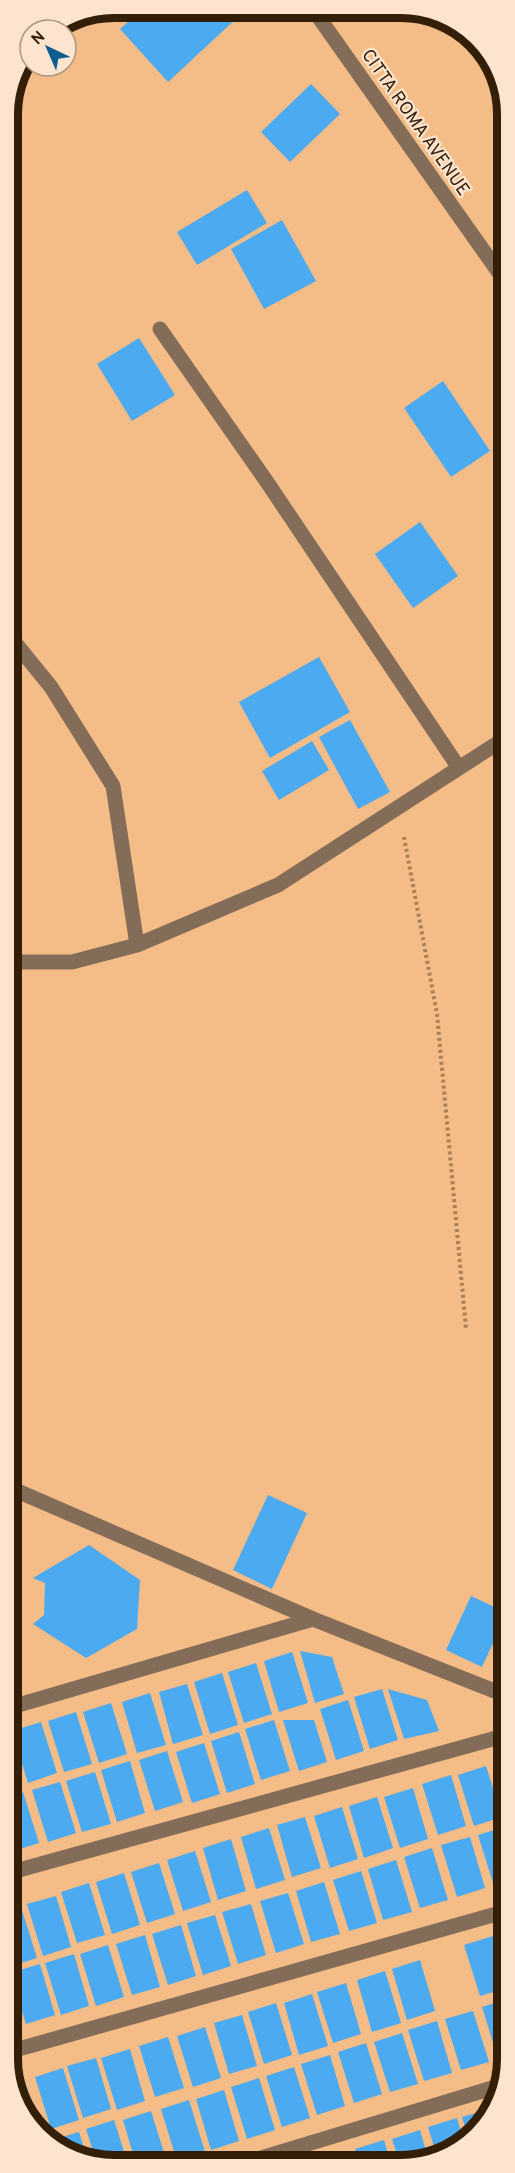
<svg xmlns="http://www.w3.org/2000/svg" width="515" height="2173" font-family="Overpass,sans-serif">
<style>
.building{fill:#4caaf1}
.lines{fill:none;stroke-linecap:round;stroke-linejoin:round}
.path{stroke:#aa8056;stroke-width:4;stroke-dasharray:3 3;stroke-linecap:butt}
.minor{stroke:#846d58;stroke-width:15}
.labels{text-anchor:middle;stroke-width:4.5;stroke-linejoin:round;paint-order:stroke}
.street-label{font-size:18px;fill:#331e08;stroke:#fce4cf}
.rim{fill:none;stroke:#331e08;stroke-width:8}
</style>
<rect width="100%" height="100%" fill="#f4bc86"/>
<path class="building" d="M236 13 239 16 168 82 120 29 136 15Z
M311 84 340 114 290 162 261 132Z
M247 190 267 223 197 265 177 232Z
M282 220 316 281 264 309 231 249Z
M139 338 175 395 132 421 97 364Z
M443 381 490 451 451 477 404 408Z
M420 522 458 576 413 608 375 554Z
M319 657 350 712 270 758 239 702Z
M350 720 390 792 358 809 319 737Z
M312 741 329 770 279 800 262 771Z
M268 1495 307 1513 272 1589 233 1570Z
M89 1545 140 1580 137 1629 86 1658 33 1624 44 1615 45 1583 33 1578Z
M471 1596 507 1613 482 1667 446 1650Z
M300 1651 332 1657 344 1694 315 1703Z
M292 1652 308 1703 279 1712 264 1661Z
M256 1663 272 1714 244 1723 228 1672Z
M222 1673 238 1725 210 1734 194 1682Z
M187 1684 203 1735 173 1744 159 1692Z
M382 1689 398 1740 370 1749 354 1697Z
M388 1689 427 1700 439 1731 404 1739Z
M150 1693 166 1745 137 1753 122 1702Z
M348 1700 364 1751 336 1760 320 1709Z
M111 1703 127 1754 99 1763 83 1712Z
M76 1712 92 1764 64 1772 48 1721Z
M274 1720 290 1771 261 1780 245 1729Z
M283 1720H314L327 1762 299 1771Z
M41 1722 57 1773 28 1783 12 1731Z
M239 1732 255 1784 227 1793 211 1741Z
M204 1743 220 1794 192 1803 176 1752Z
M8 1746 21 1785 8 1789Z
M167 1751 183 1802 155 1811 139 1760Z
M130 1761 145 1813 117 1822 101 1770Z
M507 1762V1802L496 1766Z
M486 1766 502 1817 474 1826 458 1775Z
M95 1772 111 1824 82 1832 66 1781Z
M451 1775 466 1826 438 1835 422 1784Z
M60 1782 76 1833 48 1842 32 1790Z
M413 1788 428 1839 400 1848 384 1797Z
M23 1792 39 1843 10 1852 8 1845V1797Z
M377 1797 393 1848 364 1858 349 1806Z
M342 1807 358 1859 330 1868 314 1816Z
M305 1817 321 1868 292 1877 277 1825Z
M507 1826V1882L494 1886 478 1835Z
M269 1828 285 1880 256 1889 241 1837Z
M470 1837 485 1888 457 1897 441 1845Z
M231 1839 246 1891 218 1900 203 1848Z
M432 1848 448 1900 420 1908 404 1857Z
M195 1851 211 1902 183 1911 167 1860Z
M396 1860 412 1912 383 1920 368 1869Z
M159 1863 175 1914 147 1923 131 1872Z
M361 1871 377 1923 349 1931 333 1880Z
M124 1873 140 1925 112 1934 96 1882Z
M324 1882 340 1934 311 1942 296 1891Z
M89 1883 105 1935 77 1943 61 1892Z
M288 1893 304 1944 276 1953 260 1901Z
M56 1896 71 1947 43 1956 27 1904Z
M251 1904 266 1955 238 1964 222 1912Z
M21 1907 37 1958 8 1967V1911Z
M215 1915 231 1966 203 1975 187 1923Z
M181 1925 196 1976 168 1985 152 1934Z
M507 1932V1955L500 1934Z
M145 1935 160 1987 132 1995 116 1944Z
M493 1936 507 1988 480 1996 464 1945Z
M108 1945 124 1997 96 2006 80 1954Z
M74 1954 89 2006 61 2015 45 1963Z
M420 1960 435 2011 407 2020 392 1969Z
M40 1964 55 2015 26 2024 10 1973Z
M385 1971 401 2023 372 2032 357 1980Z
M346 1983 361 2034 333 2043 317 1992Z
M8 1988 20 2026 8 2030Z
M312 1994 328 2046 299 2055 284 2003Z
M507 1999V2056L498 2059 482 2007Z
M276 2003 292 2055 264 2064 248 2012Z
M473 2011 489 2062 461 2070 445 2019Z
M242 2015 257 2066 229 2074 214 2023Z
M437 2021 452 2073 424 2081 408 2030Z
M205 2027 221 2078 193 2087 177 2036Z
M402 2033 418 2084 390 2092 374 2042Z
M168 2037 184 2088 155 2097 139 2046Z
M366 2043 382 2094 354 2103 338 2052Z
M130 2049 145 2101 117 2110 101 2058Z
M330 2055 345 2106 317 2115 301 2064Z
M96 2058 111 2109 83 2118 67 2066Z
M294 2067 310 2118 282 2127 266 2076Z
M63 2068 79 2120 51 2129 35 2077Z
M259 2078 275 2130 247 2139 231 2087Z
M25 2081 40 2132H39L34 2130 13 2084Z
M224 2090 239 2141 211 2150 196 2099Z
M189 2100 205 2152 177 2161 161 2109Z
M490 2109 481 2130 468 2136 462 2117Z
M151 2111 167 2162 136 2164 123 2120Z
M457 2118 463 2139 436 2153 428 2127Z
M114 2120 128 2164 97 2163 86 2129Z
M420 2130 428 2158 415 2165 400 2164 392 2139Z
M79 2132 88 2161 52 2140Z
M384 2140 391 2164H360L355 2149Z
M347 2151 351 2164H320L318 2160Z"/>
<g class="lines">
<path class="path" d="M404 837 437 1014 466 1329"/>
<path class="minor" d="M315 12 507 284
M160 329 267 482 459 768
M8 634 51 687 113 786 137 945
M8 962H72L137 945 278 885 507 737
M8 1487 313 1619 507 1696
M8 1708 313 1619
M8 1873 507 1735
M8 2052 507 1911
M241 2164 499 2086"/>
</g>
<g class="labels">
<g class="street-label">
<text transform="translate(416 122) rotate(55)" y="6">CITTA ROMA AVENUE</text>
</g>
</g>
<path d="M0 0H515V2173H0ZM114 18H401A96 96 0 0 1 497 114V2059A96 96 0 0 1 401 2155H114A96 96 0 0 1 18 2059V114A96 96 0 0 1 114 18Z" fill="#fce4cf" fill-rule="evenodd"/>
<path class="rim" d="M114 18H401A96 96 0 0 1 497 114V2059A96 96 0 0 1 401 2155H114A96 96 0 0 1 18 2059V114A96 96 0 0 1 114 18Z"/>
<g transform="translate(48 48) rotate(316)"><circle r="28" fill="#fce4cf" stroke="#ac957f" stroke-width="1.5"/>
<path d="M0-4.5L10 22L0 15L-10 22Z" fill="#0e5d90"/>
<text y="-9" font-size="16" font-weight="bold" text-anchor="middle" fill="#331e08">N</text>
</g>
</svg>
